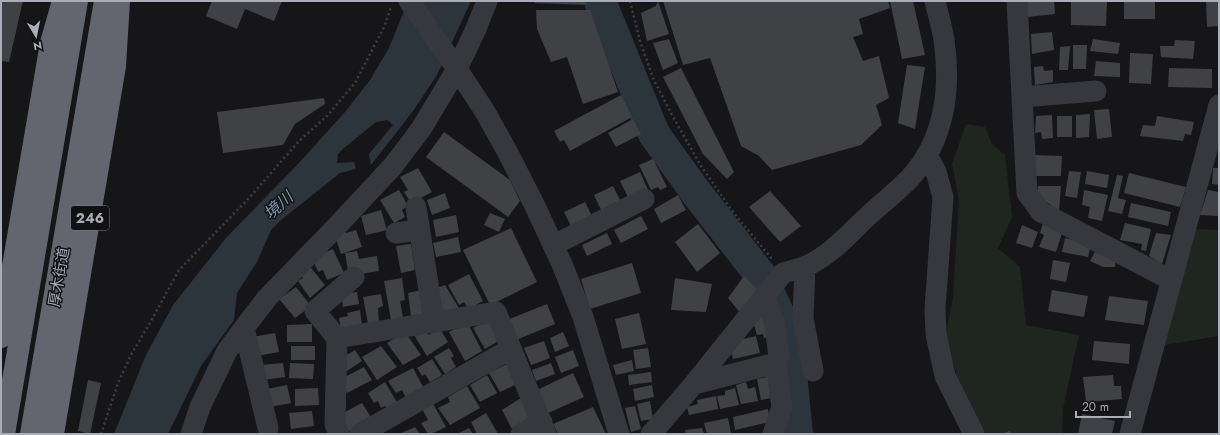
<svg xmlns="http://www.w3.org/2000/svg" width="1220" height="435" font-family="Jost,'Noto Sans JP',sans-serif">
<style>
.green{fill:#1e261f}
.water{fill:#2c353c}
.lines{fill:none;stroke-linecap:round;stroke-linejoin:round}
.river{stroke:#2c353c;stroke-width:32}
.building{fill:#404145}
.path{stroke:#3d3f44;stroke-width:2.5;stroke-dasharray:2 3;stroke-linecap:butt}
.minor{stroke:#37383d;stroke-width:21}
.highway{stroke:#63666e;stroke-width:22}
.labels{text-anchor:middle;stroke-width:3;stroke-linejoin:round;paint-order:stroke}
.shield{fill:#111113;stroke:#7b7e86;stroke-width:1}
.shield-label{font-size:14px;font-weight:bold;fill:#a8adb8}
.street-label{font-size:15px;fill:#a8adb8;stroke:#111113}
.water-label{font-size:16px;font-style:italic;fill:#7f9bb3;stroke:#111113}
</style>
<rect width="100%" height="100%" fill="#161618"/>
<path class="green" d="M966 124 985 127 992 144 1005 155 1012 217 998 248 1020 267 1026 325 1079 335 1063 409 1062 434H984L957 378 946 333 953 297 959 200 952 164Z
M1194 229 1219 230V336L1159 346Z"/>
<path class="water" d="M408 1H471L437 75 413 111 371 165 369 154 393 125 387 120 376 122 344 148 338 154 337 163 354 162 356 169 340 173 281 220 271 230 257 262 237 293 234 320 201 366 168 434H114L146 355 173 305 226 238 298 164 345 112 370 80 389 48Z"/>
<g class="lines">
<path class="river" d="M600 1 654 134 695 191 761 276 781 319 789 354 797 434"/>
</g>
<path class="building" d="M1 1H23L9 62 1 61Z
M212 1H282L274 21 245 9 237 29 206 16Z
M534 1H585L587 5 535 3Z
M658 1 669 34 647 41 641 13 656 6Z
M663 1H888L890 8 859 19 863 34 853 37 863 61 879 56 889 98 876 105 882 125 861 145 772 170 759 156 741 146 710 58 683 65Z
M890 1H913L925 55 902 59Z
M1025 1H1054L1055 14 1027 17Z
M1071 1H1107L1106 26 1071 25Z
M1124 1H1155V19H1124Z
M1206 1H1219V26L1207 27Z
M536 10H590L618 92 583 104 567 57 551 62 537 29Z
M1052 32 1054 50 1032 54 1031 34Z
M669 39 678 63 663 70 653 43Z
M1093 39 1120 43 1118 54 1090 51Z
M1175 40 1195 41 1193 59 1161 57 1160 46H1174Z
M1073 45H1087L1086 69H1073Z
M1070 46 1068 70H1059L1060 47Z
M1130 53 1153 54 1151 84 1129 83Z
M1096 61 1120 63V77L1094 76Z
M907 65 925 67 915 129 898 123Z
M1043 66 1044 71 1053 70V82L1035 85 1034 67Z
M681 68 734 172 727 179 703 154 663 77Z
M1169 68 1212 69V88L1168 87Z
M621 95 632 117 570 151 564 140 560 142 554 131Z
M324 98 325 104 295 124 283 145 223 153 217 112Z
M1109 109 1112 137 1097 139 1094 110Z
M1090 114 1089 137 1076 138V115Z
M1052 115 1053 138 1042 139 1041 132 1035 133 1036 116Z
M1057 116H1072V137H1057Z
M1157 116 1194 122 1191 135 1185 134 1183 141 1140 136 1143 125 1155 126Z
M633 119 641 134 616 147 608 133Z
M444 132 510 180 520 201 508 217 426 157Z
M1034 155 1062 156 1061 176H1033Z
M653 159 667 187 660 190 658 187 651 190 639 165Z
M418 168 432 192 411 203 404 192 408 190 400 177Z
M1213 168H1219V185L1212 184Z
M1069 171 1081 172 1077 198 1065 196Z
M1087 171 1109 175 1107 188 1085 184Z
M640 172 648 190 629 199 620 181Z
M1129 173 1186 187 1180 207 1124 193Z
M1117 175 1123 176 1118 198 1126 200 1122 214 1108 211Z
M613 186 621 202 602 212 594 195Z
M1038 186H1061L1059 211 1037 195Z
M399 190 408 206 402 210 405 217 394 223 380 200Z
M1084 190 1108 195 1102 221 1088 218 1090 207 1082 205Z
M1208 190 1219 192V216L1200 215Z
M770 191 801 226 780 242 749 207Z
M445 193 450 208 432 215 427 200Z
M678 195 686 210 661 223 654 209Z
M585 202 592 216 571 226 564 212Z
M1131 203 1171 212 1168 226 1128 217Z
M381 210 387 230 366 235 361 216Z
M490 213 505 219 499 232 484 225Z
M456 215 459 232 436 237 433 220Z
M641 216 648 229 621 243 614 230Z
M1043 223 1063 230 1056 252 1039 247 1044 235 1040 233Z
M1125 223 1151 229 1146 251 1141 250 1142 244 1120 240Z
M698 224 720 253 697 272 675 242Z
M1022 225 1038 232 1032 248 1016 243Z
M511 228 537 282 490 305 463 250Z
M345 229 346 233 356 230 362 247 341 254 334 233Z
M607 233 612 244 587 256 582 245Z
M1156 233 1171 235 1162 264 1149 256Z
M458 237 461 252 436 257 433 243Z
M1065 238 1081 242 1092 240 1088 257 1062 252Z
M411 244 415 270 401 273 396 246Z
M1098 246 1116 255 1115 267H1103L1090 261Z
M333 249 344 273 327 280 323 270 318 272 312 258Z
M357 251 359 259 377 256 379 271 349 276 345 253Z
M1053 260 1070 263 1066 282 1050 279Z
M632 263 641 293 590 309 581 279Z
M308 264 325 285 310 298 298 281 303 278 298 273Z
M469 274 483 301 468 309 464 302 459 305 448 285Z
M744 276 759 291 741 314 728 298Z
M402 278 405 300 400 301 403 318 391 320 384 281Z
M675 278 712 284 706 312 671 310Z
M445 285 460 310 441 314 437 288Z
M296 287 311 306 295 318 279 299Z
M421 290 425 314 411 316 408 293Z
M1052 290 1088 296 1084 317 1048 311Z
M357 292 359 304 343 307 341 294Z
M381 294 383 306 378 308 379 322 368 324 363 297Z
M1109 296 1148 301 1144 325 1105 320Z
M547 304 555 324 516 340 507 320Z
M360 310 362 326 341 329 339 318 348 316 347 313Z
M639 313 646 344 622 349 615 319Z
M767 314 773 336 764 338 763 334 757 335 752 318Z
M489 320 500 340 485 349 473 328Z
M467 322 482 351 465 361 449 332Z
M312 324V342H287V325Z
M424 329 428 335 440 329 448 342 427 356 414 335Z
M405 332 421 355 403 365 387 343Z
M563 332 569 346 555 352 550 338Z
M275 333 279 352 256 356 252 337Z
M756 336 760 353 733 359 731 350 736 349 735 341Z
M544 341 550 358 531 365 524 348Z
M1094 341 1130 344 1129 364 1092 360Z
M291 346H315V360H291Z
M381 346 397 367 377 380 362 357Z
M449 348 454 356 451 358 456 367 445 374 434 357Z
M648 348 651 367 636 369 633 350Z
M355 350 362 361 347 371 340 359Z
M573 350 579 366 561 373 555 357Z
M432 359 442 375 430 382 425 374 422 376 417 368Z
M632 360 634 371 616 375 613 365Z
M283 363 285 377 262 380 260 365Z
M290 363 314 364 313 379 289 378Z
M551 363 555 374 536 381 532 370Z
M507 364 517 384 500 392 489 373Z
M364 367 372 380 347 393 339 380Z
M413 368 426 392 407 400 402 390 396 393 388 381Z
M651 372 652 382 629 385 628 375Z
M573 373 584 397 546 414 535 391Z
M487 375 497 393 480 402 470 385Z
M1113 375 1114 386H1121L1122 399 1086 402 1083 377Z
M772 376 777 397 761 400 757 379Z
M88 380 101 383 90 434 78 431Z
M385 382 398 404 388 410 385 406 381 408 378 401 374 403 368 393Z
M746 382 748 389 755 387 758 401 741 404 736 385Z
M287 385 291 403 270 407 267 389Z
M652 385 654 397 635 401 633 389Z
M467 386 480 408 450 425 438 408 450 402 448 397Z
M318 388 319 405 295 406V389Z
M735 388 739 405 720 409 717 396 725 395V391Z
M524 396 537 418 513 431 502 410Z
M716 396 718 409 689 415 687 407 698 404 697 400Z
M431 400 446 427 431 434H428L421 423 428 420 420 405Z
M650 401 653 419 641 421 637 404Z
M362 403 372 419 347 432 337 416Z
M635 406 641 429 631 432 625 408Z
M593 407 606 434H558L553 424Z
M768 409 770 422 735 430 733 417Z
M312 411 314 426 291 429 289 413Z
M486 413 498 434H477L471 422Z
M1082 414 1115 421 1112 434H1078Z
M728 418 731 433 707 434 704 423Z
M415 427 420 434H399Z
M469 428 473 434H457Z
M702 428 704 434H686L685 430Z
M1010 431 1011 434H1001Z"/>
<g class="lines">
<path class="path" d="M630 1 640 41 653 78 673 117 701 166 733 212 772 259
M101 434 118 383 131 355 151 321 179 270 250 197 299 141 327 116 355 83 384 27 391 7"/>
<path class="minor" d="M409 1 457 69 484 110 508 153 534 204 562 264 583 317 619 434
M1017 1 1027 193 1041 212 1171 280
M1022 97 1096 91
M927 155 936 172 943 197 935 309 936 334 945 376 974 434
M416 207 434 322
M396 233 419 230
M554 245 644 199
M805 266 803 318 813 371
M764 297 774 320 779 356 776 363
M244 328 268 428
M337 338 496 312 546 434
M694 384 776 363 782 407 773 434
M191 434 200 407 227 351 244 328 267 298 338 225 393 166 421 129 457 69 475 31 487 1
M339 434 335 424 337 338 315 311 354 277
M360 434 511 349
M521 434 542 422
M651 434 694 384 783 273C790 271 797 269 804 267 829 257 849 234 868 216 882 203 898 191 911 177 945 139 951 88 944 40 942 27 938 14 935 1
M1130 434 1219 105"/>
<path class="highway" d="M1 337 51 43 63 1
M4 434 77 1
M31 434 105 1
M53 434 115 66 119 1"/>
</g>
<g class="labels">
<rect class="shield" x="71" y="206" width="38" height="24" rx="3"/>
<g class="shield-label">
<text x="90" y="223">246</text>
</g>
<g class="street-label">
<text transform="translate(59 277) rotate(-80)" y="5">厚木街道</text>
</g>
<g class="water-label">
<text transform="translate(278 205) rotate(-42)" y="6">境川</text>
</g>
</g>
<rect width="1220" height="435" fill="none" stroke="#a8adb8" stroke-width="4"/>
<g transform="translate(36 36) rotate(170)" stroke="#111113" stroke-width="3" paint-order="stroke">
<path d="M0-3L7 15L0 10L-7 15Z" fill="#a8adb8"/>
<text y="-6" font-size="11" font-weight="bold" text-anchor="middle" fill="#a8adb8">N</text>
</g>
<path d="M1076 411v6h54v-6" fill="none" stroke="#a8adb8" stroke-width="2"/>
<text x="1082" y="411" font-size="12" fill="#a8adb8" stroke="#111113" stroke-width="3" paint-order="stroke">20 m</text>
</svg>
